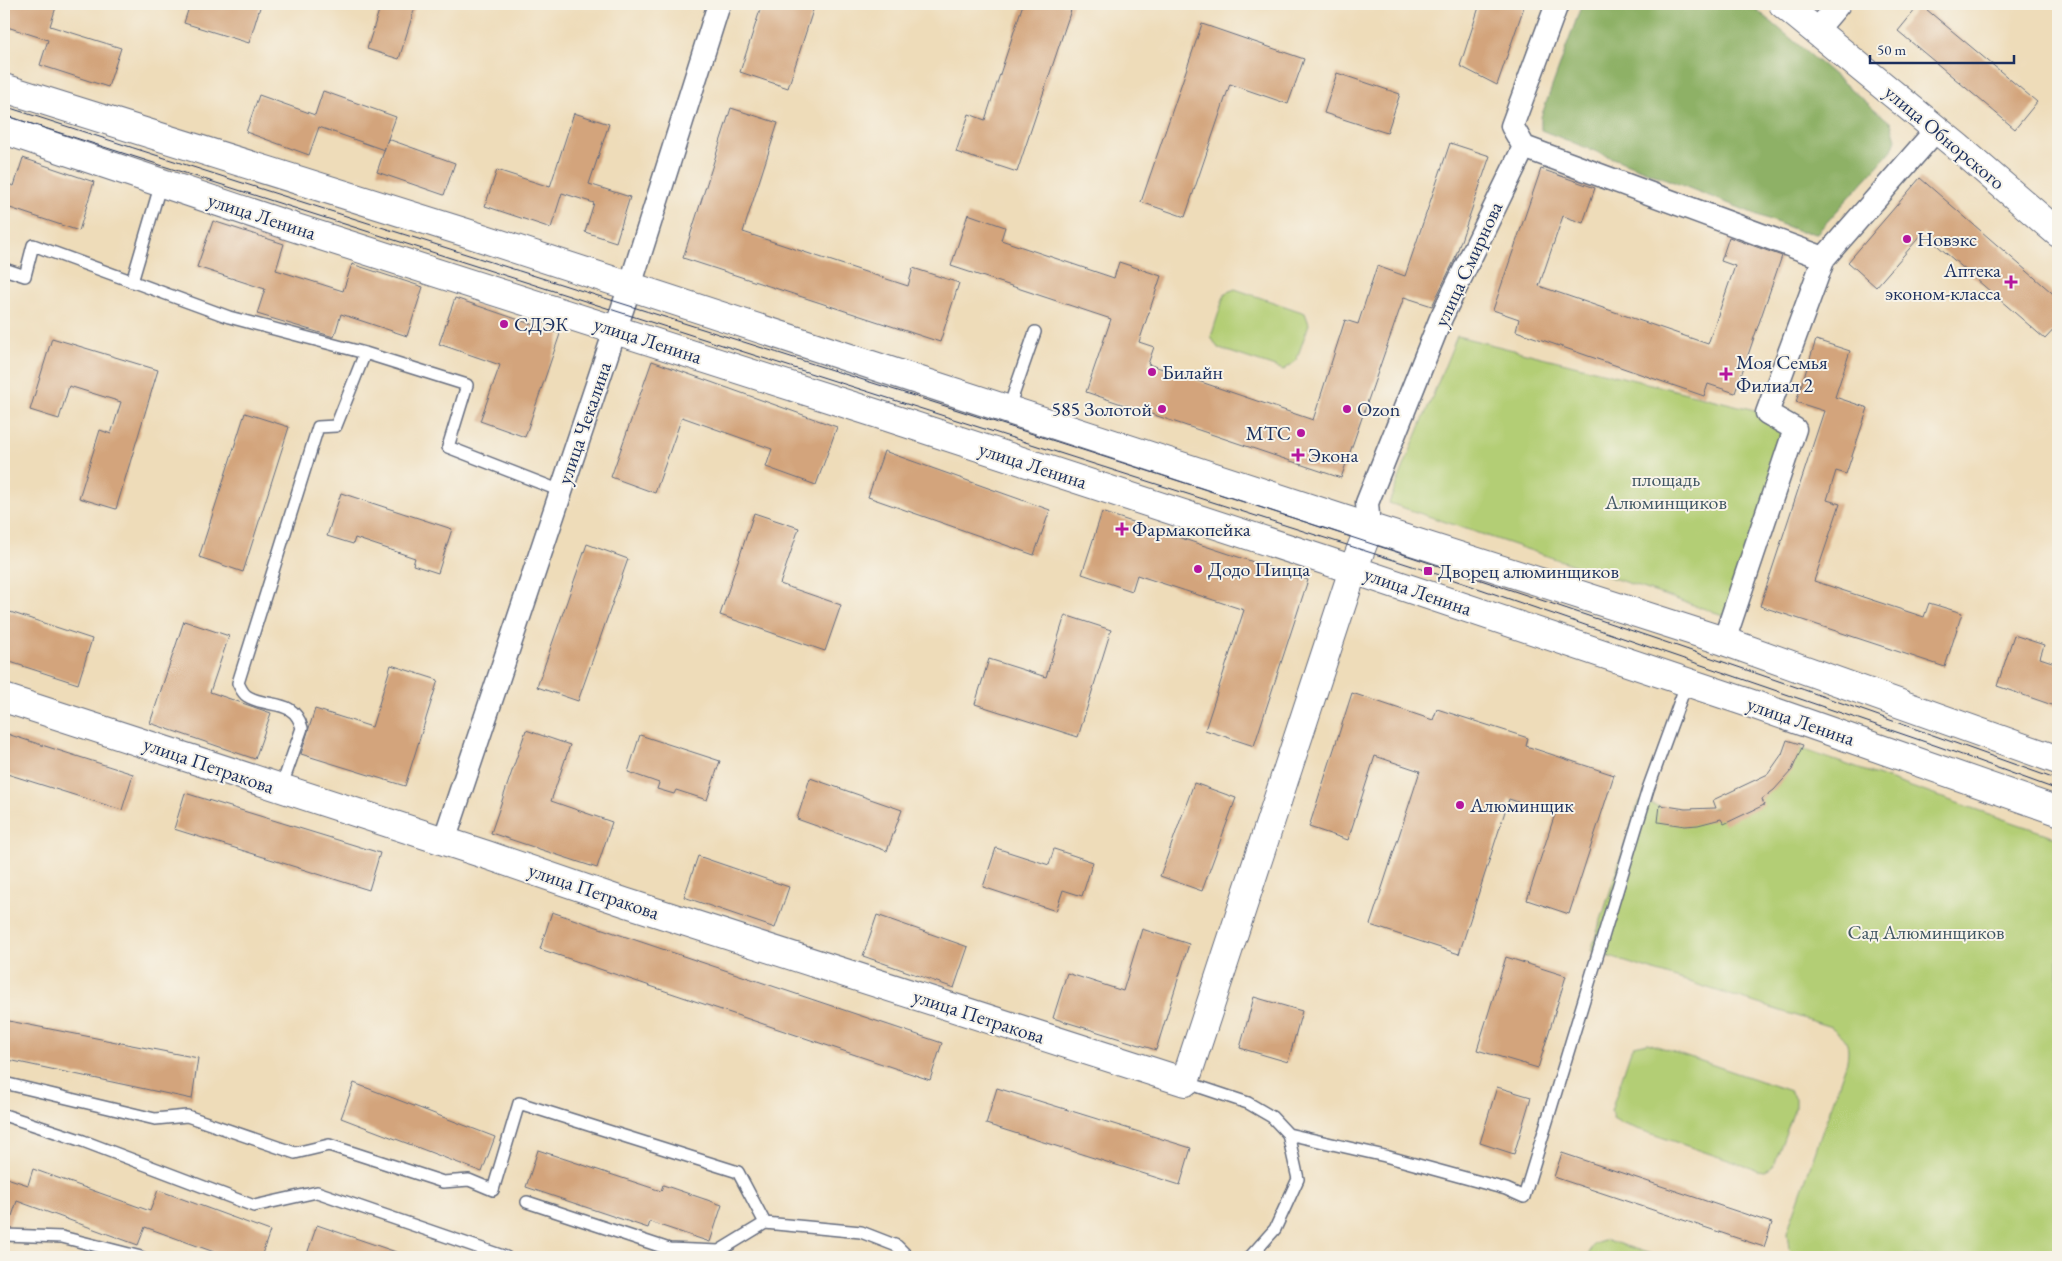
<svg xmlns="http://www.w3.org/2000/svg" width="2062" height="1261" font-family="'EB Garamond',serif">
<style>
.green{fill:#b3ce74;stroke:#677e69}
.forest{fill:#8eb166;stroke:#547062}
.building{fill:#d3a47c}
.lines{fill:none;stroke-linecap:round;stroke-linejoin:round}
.service-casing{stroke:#656c7e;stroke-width:14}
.minor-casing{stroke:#656c7e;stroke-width:25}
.tertiary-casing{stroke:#656c7e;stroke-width:30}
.secondary-casing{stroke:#656c7e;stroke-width:30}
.service{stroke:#fff;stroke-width:11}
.minor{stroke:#fff;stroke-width:22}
.tertiary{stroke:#fff;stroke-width:28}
.secondary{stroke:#fff;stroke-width:28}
.tram{stroke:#1b2f5e;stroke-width:1}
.poi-dot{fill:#b5179e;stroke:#f7f3e8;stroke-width:2}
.labels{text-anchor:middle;stroke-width:4;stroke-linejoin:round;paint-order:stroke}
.street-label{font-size:20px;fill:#1b2f5e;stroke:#f7f3e8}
.poi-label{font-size:20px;fill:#1b2f5e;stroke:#f7f3e8;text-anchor:start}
.park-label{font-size:20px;fill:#415764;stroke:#f7f3e8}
</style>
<rect width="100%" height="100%" fill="#f7f3e8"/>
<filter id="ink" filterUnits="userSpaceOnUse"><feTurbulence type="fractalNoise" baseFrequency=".02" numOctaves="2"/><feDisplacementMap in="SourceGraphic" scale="10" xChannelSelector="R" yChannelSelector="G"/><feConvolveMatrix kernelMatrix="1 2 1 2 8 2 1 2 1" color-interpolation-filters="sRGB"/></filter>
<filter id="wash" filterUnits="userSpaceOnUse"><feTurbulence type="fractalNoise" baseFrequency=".0096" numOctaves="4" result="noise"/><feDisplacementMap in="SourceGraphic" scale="20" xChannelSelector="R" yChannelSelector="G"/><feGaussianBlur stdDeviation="1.12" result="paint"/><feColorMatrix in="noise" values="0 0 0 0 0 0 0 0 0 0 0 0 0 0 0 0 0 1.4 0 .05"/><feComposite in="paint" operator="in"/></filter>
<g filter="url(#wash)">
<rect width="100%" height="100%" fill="#eedcb9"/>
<path class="green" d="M1235 289 1305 313 1309 324 1296 361 1284 370 1218 348 1211 337 1225 293Z
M1457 336 1767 413 1795 429 1726 616 1389 503Z
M1796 747 2058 838V1257H1795L1789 1249 1787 1232 1847 1061C1850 1041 1846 1038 1831 1027L1591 951 1639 801 1689 815 1758 794Z
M1648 1043 1790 1091 1795 1098V1108L1776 1159 1772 1167 1764 1171 1757 1170 1623 1124 1613 1118 1611 1111 1630 1053 1634 1046Z
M1607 1240 1660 1257H1587L1594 1244Z"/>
<path class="forest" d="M1582 4H1750L1891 123 1896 139 1892 150 1817 233 1801 232 1541 130V117Z"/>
<g id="blocks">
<path class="building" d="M4 4H57L50 26 121 48 108 87 40 65 48 40 4 26Z
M190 4H261L249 43 184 23Z
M381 4H416L399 59 367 49Z
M762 4H815L788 88 740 72Z
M1023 4H1073L1017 172 956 152 969 114 985 120Z
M1480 4H1525L1497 85 1460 66Z
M1920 4 2037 102 2015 129 1898 31Z
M1202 24 1304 59 1288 104 1230 84 1185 217 1141 202Z
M1337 73 1400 94 1387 133 1324 113Z
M323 91 396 117 384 150 319 127 309 155 246 132 259 95 315 115Z
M731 108 778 123 743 232 908 286 913 268 959 283 940 342 683 258Z
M574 113 609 124 589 184 630 197 616 242 585 232 594 203 562 193 551 228 485 206 497 170 550 187Z
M388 139 455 163 444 195 377 172Z
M1450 143 1490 156 1454 261 1432 306 1404 297 1341 478 1086 392 1111 319 951 266 968 214 1005 227 1001 240 1114 278 1119 262 1161 276 1139 342 1154 347 1148 364 1313 420 1345 320 1358 324 1377 266 1405 276Z
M23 158 94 182 79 231 4 206V183L14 186Z
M1541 169 1595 188 1583 223 1563 216 1539 286 1708 344 1735 266 1721 261 1729 237 1782 256 1735 393 1708 384 1704 396 1516 331 1519 319 1493 310Z
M1920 178 2058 298V325L2045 339 1923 233 1876 287 1848 262Z
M213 221 284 244 276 270 343 291 352 264 423 287 407 336 341 314 334 337 257 314 265 289 197 267Z
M455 298 560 334 525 437 480 421 500 365 439 344Z
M52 338 158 370 116 509 79 498 100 430 111 434 121 402 69 386 59 419 30 410Z
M1816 340 1850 351 1835 397 1868 408 1846 474 1836 471 1827 500 1840 504 1814 581 1924 617 1929 603 1962 613 1945 667 1760 606 1824 411 1796 402Z
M652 361 837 427 816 485 766 467 772 449 682 417 655 493 611 477Z
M245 413 289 427 243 572 199 557Z
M884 451 1050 510 1034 555 868 497Z
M341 493 452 529 438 573 413 565 415 558 355 538 353 544 327 536Z
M1102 512 1308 580 1254 746 1205 730 1244 610 1137 575 1132 591 1082 574Z
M754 513 799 528 780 584 841 605 825 651 720 615Z
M587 544 628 559 578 701 537 687Z
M4 610 92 639 78 684 4 660Z
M1065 615 1111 630 1078 737 975 704 989 659 1046 677Z
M184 621 229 636 210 692 271 713 255 759 150 723Z
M2014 635 2044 645 2040 658 2058 664V707L1997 686Z
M391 665 438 680 405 786 301 754 315 709 372 727Z
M1352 693 1433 720 1437 709 1528 738 1526 746 1614 775 1569 914 1527 900 1555 814 1509 799 1459 954 1370 925 1420 771 1375 756 1348 840 1309 827Z
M526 730 570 745 551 801 612 822 597 868 491 833Z
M4 733 133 774 122 810 4 773Z
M640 735 720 761 707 800 676 790 674 794 657 789 659 783 628 772Z
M1787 740 1803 745 1792 770 1774 790 1762 799 1764 805 1724 824 1721 819 1698 825 1685 826 1658 822 1660 805 1686 809 1716 808 1713 800 1768 774 1782 754Z
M810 778 902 810 887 851 797 819Z
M1194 783 1236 798 1202 891 1160 876Z
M185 793 380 853 369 890 174 829Z
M996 848 1049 865 1054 849 1093 862 1082 896 1063 890 1056 911 983 887Z
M698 856 789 887 775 928 684 897Z
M552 912 942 1043 930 1080 540 949Z
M877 915 968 947 954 988 863 956Z
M1142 929 1189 944 1156 1050 1053 1018 1067 973 1123 991Z
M1506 957 1566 976 1538 1068 1477 1050Z
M1254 997 1302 1011 1288 1062 1240 1048Z
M4 1020 198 1058 192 1099 4 1059Z
M354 1083 495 1137 482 1172 341 1118Z
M1497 1087 1531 1097 1514 1154 1480 1143Z
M997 1088 1191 1148 1180 1185 986 1124Z
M538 1150 661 1191 663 1185 722 1205 710 1242 650 1222 648 1228 526 1187Z
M1562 1153 1772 1223 1764 1247 1554 1177Z
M33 1169 150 1211 158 1190 270 1231 261 1257H228L145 1227 138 1245 17 1201 8 1228H4V1177L28 1185Z
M317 1225 405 1255V1257H306Z"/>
</g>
</g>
<g filter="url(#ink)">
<use href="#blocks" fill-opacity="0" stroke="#656c7e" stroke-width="1"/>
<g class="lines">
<defs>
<path id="service" d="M4 269 25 276 33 245 229 317 365 353 467 385 448 447 561 491
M132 282 161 183
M1008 410 1035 332
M281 788 302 728C294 697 267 709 247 696 243 694 240 687 238 683L318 427 336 426 365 353
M1185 1082 1248 1103 1272 1117 1288 1134 1298 1179 1275 1229 1250 1257
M4 1083 155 1119 187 1116 295 1153 329 1145 443 1182 469 1180 493 1190 519 1103 738 1172 765 1223 719 1251 669 1249 527 1202
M4 1115 83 1141 254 1206 317 1192 506 1257
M1288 1134 1385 1156 1506 1189 1524 1197 1648 789 1687 682
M765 1223 861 1232 897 1246 908 1257
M4 1235 62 1237 141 1257"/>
<path id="minor" d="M1816 31 1839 4
M1524 147 1824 258 1937 129
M1369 528 1367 503 1441 318 1524 147 1512 126 1557 4
M1724 641 1795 429 1767 413 1824 258
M444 841 630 286 719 4"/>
<path id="tertiary" d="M4 698 487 855 624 902 1185 1082 1353 570 1369 528"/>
<path id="secondary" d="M1783 4 1958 147 2058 233
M4 88 467 233 1343 519 1724 641 2058 760
M4 130 293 227 878 414 1327 561 1752 704 2058 811"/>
</defs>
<use href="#service" class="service-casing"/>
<use href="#minor" class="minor-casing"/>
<use href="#tertiary" class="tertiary-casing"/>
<use href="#secondary" class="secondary-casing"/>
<use href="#service" class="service"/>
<use href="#minor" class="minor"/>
<use href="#tertiary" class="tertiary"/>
<use href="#secondary" class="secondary"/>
<path class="tram" d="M4 106C689 329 1381 534 2058 780
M4 115 1428 571 1940 747 2058 790"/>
</g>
</g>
<g class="poi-dot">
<circle cx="1907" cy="239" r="5"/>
<path d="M2008.5 274.5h5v5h5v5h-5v5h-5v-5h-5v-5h5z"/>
<circle cx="504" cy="324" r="5"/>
<circle cx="1152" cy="372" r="5"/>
<path d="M1723.5 366.5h5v5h5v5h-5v5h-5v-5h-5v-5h5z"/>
<circle cx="1162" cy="409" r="5"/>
<circle cx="1347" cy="409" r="5"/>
<circle cx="1301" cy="433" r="5"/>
<path d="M1295.5 447.5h5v5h5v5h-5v5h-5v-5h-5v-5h5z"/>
<path d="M1119.5 521.5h5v5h5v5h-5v5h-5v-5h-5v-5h5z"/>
<circle cx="1198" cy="569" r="5"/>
<rect x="1423" y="566" width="10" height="10" rx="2.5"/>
<circle cx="1460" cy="805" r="5"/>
</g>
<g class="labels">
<g class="street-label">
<text transform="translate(1945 137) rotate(40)" y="7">улица Обнорского</text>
<text transform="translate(262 216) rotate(18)" y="7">улица Ленина</text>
<text transform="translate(1468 264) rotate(-65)" y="7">улица Смирнова</text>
<text transform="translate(648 340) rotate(18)" y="7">улица Ленина</text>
<text transform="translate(584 423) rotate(-71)" y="7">улица Чекалина</text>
<text transform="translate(1033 465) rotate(18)" y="7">улица Ленина</text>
<text transform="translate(1418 591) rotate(19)" y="7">улица Ленина</text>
<text transform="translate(1801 721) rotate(19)" y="7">улица Ленина</text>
<text transform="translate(209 765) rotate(19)" y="7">улица Петракова</text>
<text transform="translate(594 891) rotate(19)" y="7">улица Петракова</text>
<text transform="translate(979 1016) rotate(18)" y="7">улица Петракова</text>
</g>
<g class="poi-label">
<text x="1917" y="246">Новэкс</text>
<text x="2001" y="277" text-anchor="end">Аптека<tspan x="2001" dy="23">эконом-класса</tspan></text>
<text x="514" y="331">СДЭК</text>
<text x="1736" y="369">Моя Семья<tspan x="1736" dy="23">Филиал 2</tspan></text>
<text x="1162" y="379">Билайн</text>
<text x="1152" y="416" text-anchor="end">585 Золотой</text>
<text x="1357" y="416">Ozon</text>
<text x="1291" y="440" text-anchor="end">МТС</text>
<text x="1308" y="462">Экона</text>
<text x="1132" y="536">Фармакопейка</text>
<text x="1208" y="576">Додо Пицца</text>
<text x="1438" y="578">Дворец алюминщиков</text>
<text x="1470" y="812">Алюминщик</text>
</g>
<g class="park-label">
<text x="1666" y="486">площадь<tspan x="1666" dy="23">Алюминщиков</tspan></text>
<text x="1926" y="939">Сад Алюминщиков</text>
</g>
</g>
<rect width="2062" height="1261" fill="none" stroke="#f7f3e8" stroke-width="20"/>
<path d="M1870 55v8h144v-8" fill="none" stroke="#1b2f5e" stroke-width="2.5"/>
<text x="1877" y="55" font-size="15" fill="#1b2f5e" stroke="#f7f3e8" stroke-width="4" paint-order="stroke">50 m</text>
</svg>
